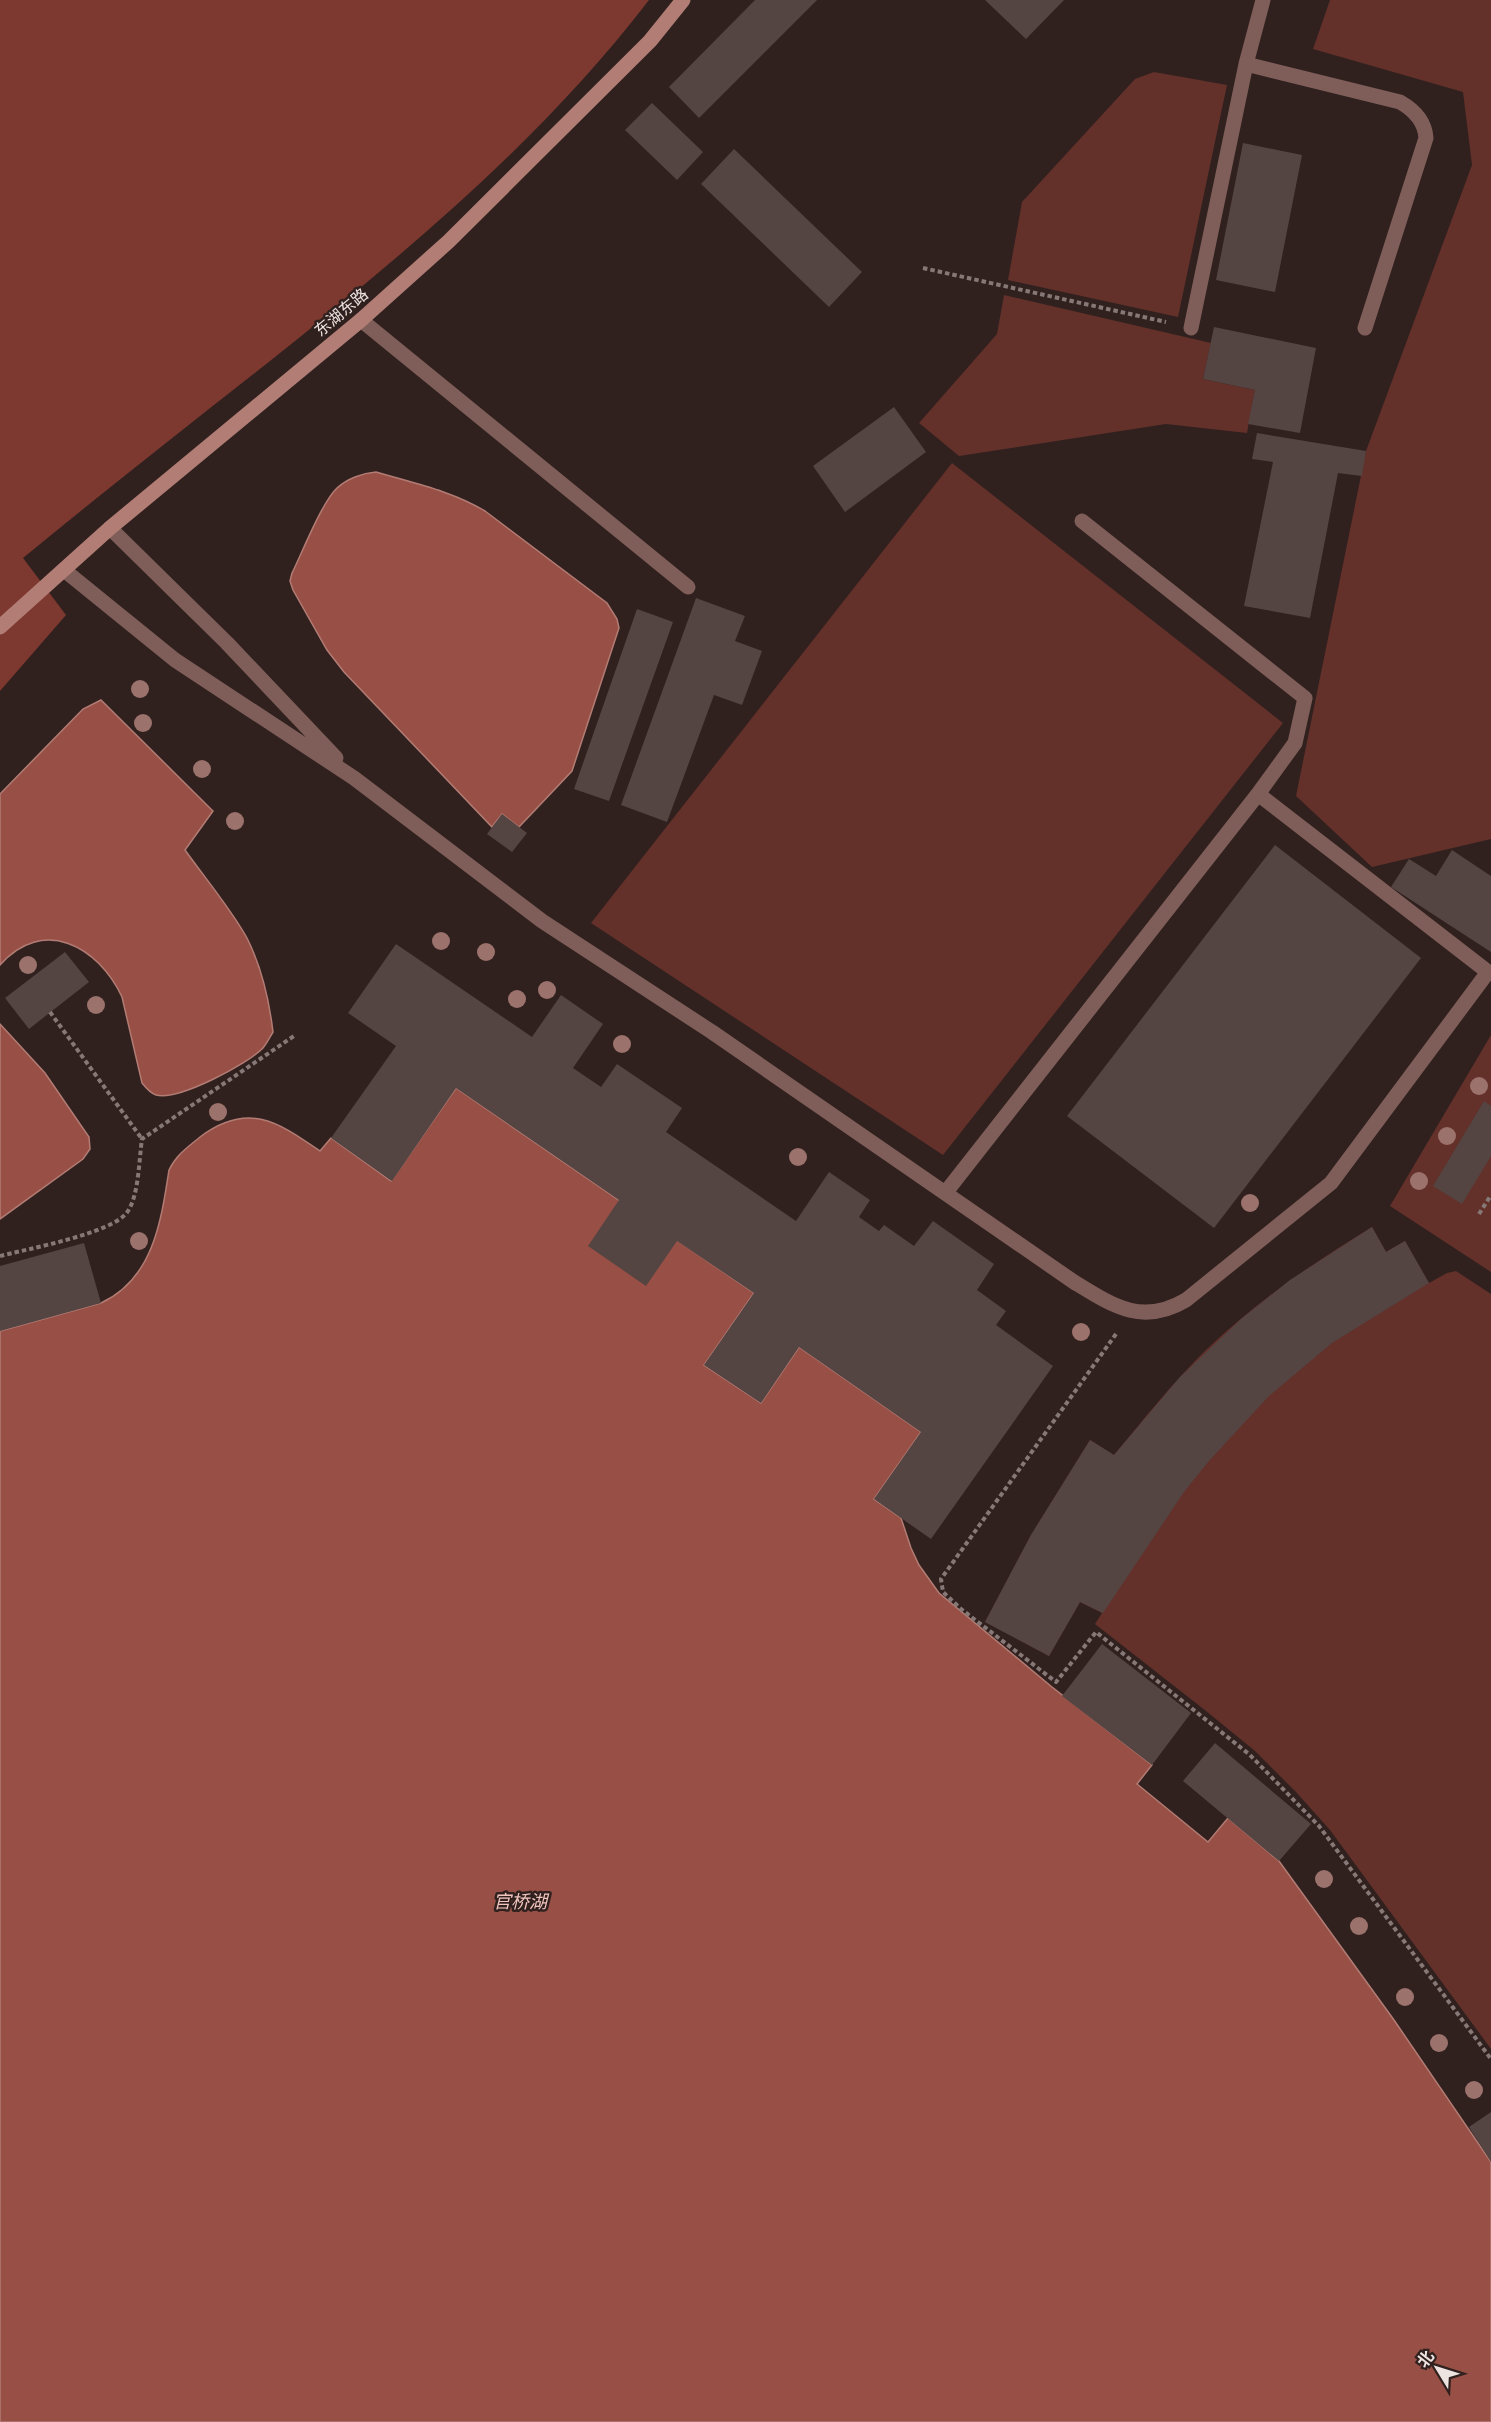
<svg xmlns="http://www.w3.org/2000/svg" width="1491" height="2422" font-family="Arial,'Noto Sans SC',sans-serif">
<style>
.green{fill:#63302a}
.forest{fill:#7d382f}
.water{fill:#985046;stroke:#b27c74;stroke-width:1.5}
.building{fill:#544442}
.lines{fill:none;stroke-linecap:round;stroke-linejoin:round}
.path{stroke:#857876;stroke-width:4;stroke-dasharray:4.5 3;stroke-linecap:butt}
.lane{stroke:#7f5e59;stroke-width:15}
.secondary{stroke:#b17d75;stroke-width:15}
.tree{fill:#9c726c}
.labels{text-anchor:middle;stroke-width:5;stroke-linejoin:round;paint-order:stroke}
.street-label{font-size:16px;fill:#ede3e1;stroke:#30211f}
.water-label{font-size:18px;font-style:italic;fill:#f2c6bf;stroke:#30211f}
</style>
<rect width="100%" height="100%" fill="#30211f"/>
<path class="green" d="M1330 0H1491V839L1372 867 1296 796 1366 451 1472 165 1463 92 1313 49Z
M1154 72 1227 85 1178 317 1008 280 1022 202 1135 79Z
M1004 295 1211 343 1203 379 1255 390 1247 433 1166 424 959 456 919 423 997 334Z
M952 463 1283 723 943 1155 591 923Z
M1491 1035V1272L1390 1206Z
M1372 1227 1386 1252 1405 1241 1429 1283 1447 1273 1456 1271 1491 1294V2049L1330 1830 1295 1791 1255 1751 1206 1711 1095 1624 1102 1613 1080 1602 1049 1656 985 1622 1031 1535 1090 1440 1114 1455C1144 1419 1173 1382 1207 1349 1257 1301 1313 1263 1372 1227Z"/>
<path class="forest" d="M0 0H649C541 141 403 255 265 365 184 429 103 492 23 558L66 615 0 691Z"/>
<path class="water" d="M376 472C413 483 452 491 485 511L607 603 617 619 619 628 572 771 519 827 502 814 492 827 344 672 327 650 293 590 290 581 292 573C302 553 322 502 337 488 347 479 362 473 376 472Z
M101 700 213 811 185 850C205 878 231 909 247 938 262 968 269 999 273 1032 270 1037 267 1043 263 1048 248 1064 178 1101 156 1095 150 1093 146 1088 142 1083L122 997C98 946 43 916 0 965V794L83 709Z
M0 1024 45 1073 89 1137 90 1149 83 1159 0 1219Z
M456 1088 754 1293 704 1365 761 1403 799 1347 921 1432 874 1499 901 1518 911 1548 919 1565 939 1593 1052 1687 1152 1765 1137 1784 1208 1842 1228 1818 1279 1861 1394 2020 1491 2162V2422H0V1331L101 1303C153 1279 161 1222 169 1170 176 1155 188 1147 200 1137 248 1101 278 1122 320 1151L331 1138 391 1181Z"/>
<path class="building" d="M755 0H817L699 118 669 87Z
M985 0H1064L1026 39Z
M652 103 703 152 677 180 625 130Z
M1243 143 1302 155 1275 292 1216 280Z
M734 149 862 272 829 307 701 184Z
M1214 327 1316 348 1300 433 1248 424 1255 390 1203 379Z
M894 407 926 452 845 512 813 466Z
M1257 433 1366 451 1362 476 1338 473 1310 618 1244 606 1273 462 1252 459Z
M696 598 745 616 735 641 762 651 742 705 714 695 667 822 621 805Z
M637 609 673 622 609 801 574 789Z
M502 814 527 833 512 852 487 834Z
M1275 845 1421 958 1214 1228 1067 1116Z
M1452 850 1491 876V952L1391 887 1409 859 1436 876Z
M396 944 532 1037 561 995 603 1024 573 1068 601 1087 617 1064 682 1108 666 1132 796 1221 829 1172 870 1200 859 1217 879 1231 884 1225 914 1246 933 1221 994 1264 977 1290 1006 1311 996 1325 1053 1366 931 1539 874 1499 921 1432 799 1347 761 1403 704 1365 754 1293 677 1241 646 1286 588 1246 619 1200 456 1088 392 1181 331 1138 396 1046 348 1013Z
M65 952 89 982 29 1029 5 998Z
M1484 1101 1491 1106V1156L1462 1204 1433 1186Z
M1372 1227 1386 1252 1405 1241 1429 1283 1332 1343 1269 1396 1209 1461 1184 1492 1103 1613 1080 1602 1049 1656 985 1622 1031 1535 1090 1440 1114 1455 1180 1377 1241 1319 1290 1280Z
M84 1243 101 1303 0 1331V1266Z
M1102 1644 1191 1713 1152 1765 1062 1696Z
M1215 1743 1311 1824 1279 1861 1183 1781Z
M1491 2112V2162L1469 2127Z"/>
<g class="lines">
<path class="path" d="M923 268 1166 322
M50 1012 142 1139
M1479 1214 1491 1195
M0 1256C27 1249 115 1233 128 1211 139 1194 139 1159 142 1139L294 1036
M1116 1334 941 1579 943 1592 961 1609 1056 1682 1096 1632 1250 1755 1319 1826 1491 2059"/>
<path class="lane" d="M1246 64 1400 102C1414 110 1425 122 1426 138L1365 328
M361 320 688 587
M1191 328 1246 64 1263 0
M1082 521 1305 698 1295 743 1258 794
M110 528 227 643 336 758
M64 570 175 660 354 778 542 921 712 1032 1074 1282C1113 1306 1142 1326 1186 1300L1331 1183 1488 972 1258 794 946 1192"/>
<path class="secondary" d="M0 627 110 528 361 320 449 241 650 41 683 0"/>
</g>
<g class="tree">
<circle cx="140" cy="689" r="9"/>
<circle cx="143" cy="723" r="9"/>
<circle cx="202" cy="769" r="9"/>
<circle cx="235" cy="821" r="9"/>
<circle cx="441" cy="941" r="9"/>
<circle cx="486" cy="952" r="9"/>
<circle cx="28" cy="965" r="9"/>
<circle cx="547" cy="990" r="9"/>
<circle cx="517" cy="999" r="9"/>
<circle cx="96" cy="1005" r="9"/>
<circle cx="622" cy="1044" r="9"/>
<circle cx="1479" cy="1086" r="9"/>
<circle cx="218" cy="1112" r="9"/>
<circle cx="1447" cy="1136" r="9"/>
<circle cx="798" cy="1157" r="9"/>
<circle cx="1419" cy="1181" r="9"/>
<circle cx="1250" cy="1203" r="9"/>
<circle cx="139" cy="1241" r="9"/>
<circle cx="1081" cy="1332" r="9"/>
<circle cx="1324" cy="1879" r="9"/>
<circle cx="1359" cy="1926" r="9"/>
<circle cx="1405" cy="1997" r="9"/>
<circle cx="1439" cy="2043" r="9"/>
<circle cx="1474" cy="2090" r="9"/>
</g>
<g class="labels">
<g class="street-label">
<text transform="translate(341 312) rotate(-40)" y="6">东湖东路</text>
</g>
<g class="water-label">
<text x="520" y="1908">官桥湖</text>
</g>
</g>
<g transform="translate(1437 2368) rotate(308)" stroke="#30211f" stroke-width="4.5" paint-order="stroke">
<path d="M0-4.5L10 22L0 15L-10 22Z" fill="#ede3e1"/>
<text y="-9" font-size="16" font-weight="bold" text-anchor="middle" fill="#ede3e1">北</text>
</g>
</svg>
